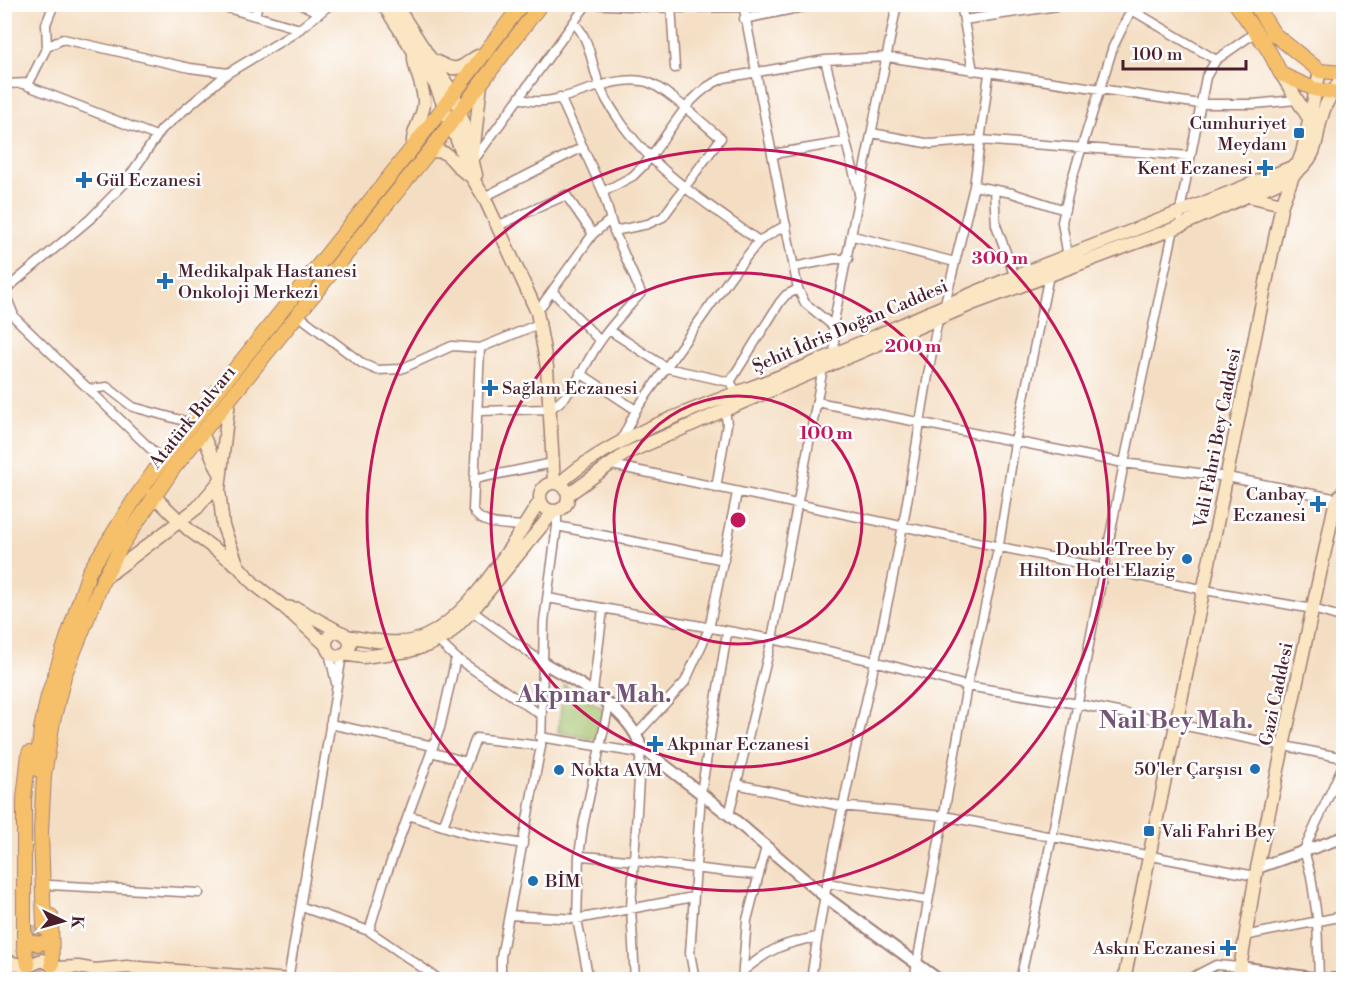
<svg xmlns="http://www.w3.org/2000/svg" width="1348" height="984" font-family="'Libre Bodoni',serif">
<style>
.green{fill:#a0bf67;stroke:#756f49;stroke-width:1.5}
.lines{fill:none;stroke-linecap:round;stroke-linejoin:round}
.primary-tunnel{stroke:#d2b8a5;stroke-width:14;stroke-dasharray:14 7;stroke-linecap:butt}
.minor-casing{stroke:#9f7e77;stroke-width:11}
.tertiary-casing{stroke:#9f7e77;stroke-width:14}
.secondary-casing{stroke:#9f7e77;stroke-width:15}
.primary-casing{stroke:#9f7e77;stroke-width:16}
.minor{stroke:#fff;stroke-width:8}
.tertiary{stroke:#fff;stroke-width:10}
.secondary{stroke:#fbe6c4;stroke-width:12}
.primary{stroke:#f6c06b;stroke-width:14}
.ring{fill:none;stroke:#c2185b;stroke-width:3}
.poi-dot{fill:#1f6fb2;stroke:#fff;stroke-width:2}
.labels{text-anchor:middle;stroke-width:5;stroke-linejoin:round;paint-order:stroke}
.poi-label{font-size:18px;fill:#4a1f2b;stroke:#fff;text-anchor:start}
.street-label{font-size:18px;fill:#4a1f2b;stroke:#fff}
.district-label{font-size:24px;font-weight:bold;fill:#745575;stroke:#fff}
.centre{fill:#c2185b;stroke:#fff;stroke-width:3}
.ring-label{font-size:18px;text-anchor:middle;font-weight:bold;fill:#c2185b;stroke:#fff;stroke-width:5;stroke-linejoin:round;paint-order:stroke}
</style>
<rect width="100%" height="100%" fill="#fff"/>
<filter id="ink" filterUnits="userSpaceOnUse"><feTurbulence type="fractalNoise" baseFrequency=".0167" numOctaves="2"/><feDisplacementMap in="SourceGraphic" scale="12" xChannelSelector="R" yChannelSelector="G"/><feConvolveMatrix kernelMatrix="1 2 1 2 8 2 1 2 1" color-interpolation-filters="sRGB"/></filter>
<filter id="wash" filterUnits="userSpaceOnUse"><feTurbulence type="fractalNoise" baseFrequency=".008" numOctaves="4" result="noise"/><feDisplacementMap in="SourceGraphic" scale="24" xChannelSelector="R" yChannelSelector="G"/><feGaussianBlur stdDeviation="1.35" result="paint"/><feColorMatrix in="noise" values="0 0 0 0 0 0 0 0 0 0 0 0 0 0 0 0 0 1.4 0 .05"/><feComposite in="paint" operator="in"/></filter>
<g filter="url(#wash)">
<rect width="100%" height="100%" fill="#f4dec3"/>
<path class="green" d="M564 685 604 709 597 740 558 732Z"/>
</g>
<g filter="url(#ink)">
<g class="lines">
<path class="primary-tunnel" d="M36 925 37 980"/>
<defs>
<path id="minor" d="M214 4 300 29
M300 4 320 13
M589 4 671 8 743 7
M743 4 798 289 805 303 833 326
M961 4 973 71
M1122 4 1216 60
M671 5 675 68
M255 16 258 4
M744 19 818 4
M964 20 1070 4
M574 23C591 39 591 66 600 86 604 97 611 108 618 118 651 169 710 206 759 241
M47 47 46 24 54 4
M825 60 859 193
M4 84 29 83 47 47 63 39 190 68 228 73
M23 84 156 136
M520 98C557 113 607 71 647 82 666 88 703 124 721 138L663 217 648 224 614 231
M872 133 931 144 980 140 1190 156
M773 154 845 142
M474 160 587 4
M974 186 1012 193 1065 210
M994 190 996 225 1015 277
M603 192 633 176 643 166C670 136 685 93 724 78L825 60 887 57 1200 104H1254L1296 100
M484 197 583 147
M1179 216 1206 77 1216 60 1256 32
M497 226 566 195 593 234
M853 236 955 262
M1068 257 1062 222 1071 182 1113 47 1134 4
M794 267 834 259H848
M553 292 600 341
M944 307 974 186 989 74
M537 312 593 234 610 220
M298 315 363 364 377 370 401 369 452 346 480 348
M609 330 667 368 730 382 737 392
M835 353 833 326 897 4
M580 373 636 410
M730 382 780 302 786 295 798 289
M89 389 107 387 133 407 192 423
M817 402 1124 463 1227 477 1343 500
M478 411 549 409C574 397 584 364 599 343 611 325 627 309 641 293L614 231 603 192 560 97
M620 443 636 410 732 275 759 241 786 225
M162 460 15 318 4 291 90 219 124 184 162 129 228 73 293 34 331 4
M607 464 1205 590 1313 609 1344 618
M474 479 553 463
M716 488 727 424 725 410
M524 526C508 524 481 527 473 510L480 348 541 323
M557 526 724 560
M548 598 772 639 874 661 967 686 1078 704 1344 758
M472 611 542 662
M438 641 456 658 541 715
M329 652 336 683
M593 692 603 609
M330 724 433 746
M637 734 685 682 709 629 737 493
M540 737 640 753
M431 752 467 762
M736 784 841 806 944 816 1255 876
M408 815 471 835 523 844
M729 815 772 639 823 368
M443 826 476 738 541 746
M579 856C639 859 697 870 757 875
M827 883 928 900
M50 885 199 893
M302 907 369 931
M509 915 577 919 693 897
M1244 936 1344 916
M743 971C772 948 781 944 817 937
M288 980 342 655
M440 980 369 931 384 881 440 728 456 658
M501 980V957L541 746 544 621 557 526V511
M589 980 577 919 579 856 583 826 609 705
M635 980 631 908 641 747
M695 980 690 953 701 793 727 633
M742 980 747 920 766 847
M811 980C833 826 875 678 903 525 915 457 925 388 938 319
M914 980 967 686 999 545 1015 442 1049 275
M1020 980 1052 837 1124 463 1174 228
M1187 980 1216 965 1240 967
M1319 980 1317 917 1311 876 1304 850 1344 763"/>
<path id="tertiary" d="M542 662C575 681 629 708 641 747L729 815 824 896 939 980
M1257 868 1344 837
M1240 967 1319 979H1344"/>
<path id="secondary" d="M383 4 436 86 471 176 484 197 537 312 547 367 554 483
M395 4 454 95 460 110 476 175
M433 60C439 62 445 67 452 68 465 70 471 56 484 54
M1281 74 1308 117
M413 147C411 130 424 118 424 102 424 84 412 68 414 50
M429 152C452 147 452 167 469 175
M473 154 481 84
M1249 196 1282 204
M229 400 219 490 223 526 238 566 254 584 284 607 326 645
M202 433 218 470
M540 497a14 14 0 1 1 28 0a14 14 0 1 1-28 0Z
M559 484C621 427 733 397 811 364 868 340 924 314 981 290 1086 247 1193 209 1297 165
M153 495 190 531 238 566
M568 495 625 454 725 410 972 304 1173 229 1292 176C1324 152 1312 139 1325 107 1330 94 1339 88 1341 73
M106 577 197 508 219 482
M284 607 298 609 340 632
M326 644a12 12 0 1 1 24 0a12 12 0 1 1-24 0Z
M346 636C367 639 390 645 411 641 464 630 512 544 540 501
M343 654 363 657 409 651 429 645 447 636 472 611 554 511
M4 960 26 967
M54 968 78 967 101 971
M95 970 127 967 290 980
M23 980 26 967 42 960 52 965 57 980
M1124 980 1282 204 1302 153 1320 71
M1238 980 1257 868 1335 504 1344 490"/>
<path id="primary" d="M1236 4 1269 51 1281 74 1314 89 1344 94
M1255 4 1274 34 1320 71 1344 73
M37 769 41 729 48 696 89 572 134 500 162 460 413 147 522 4
M51 916 52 965
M44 928 41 831 44 775 53 721 64 676 103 580 123 543 173 469 429 152 541 4
M24 931 27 940 38 944 48 941 51 929
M28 965 24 947V799L29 753"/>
</defs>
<use href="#minor" class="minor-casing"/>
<use href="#tertiary" class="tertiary-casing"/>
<use href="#secondary" class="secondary-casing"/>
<use href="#primary" class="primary-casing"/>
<use href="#minor" class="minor"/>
<use href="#tertiary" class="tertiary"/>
<use href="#secondary" class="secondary"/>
<use href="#primary" class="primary"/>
</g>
</g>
<g class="ring">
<circle cx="738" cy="520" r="124"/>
<circle cx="738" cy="520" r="247"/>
<circle cx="738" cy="520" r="371"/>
</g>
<g class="poi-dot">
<rect x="1293" y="127" width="12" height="12" rx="3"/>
<path d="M1262 159h6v6h6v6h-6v6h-6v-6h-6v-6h6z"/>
<path d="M81 171h6v6h6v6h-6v6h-6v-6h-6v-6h6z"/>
<path d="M162 272h6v6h6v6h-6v6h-6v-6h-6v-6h6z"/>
<path d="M487 379h6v6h6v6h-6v6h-6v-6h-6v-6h6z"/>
<path d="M1315 495h6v6h6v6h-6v6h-6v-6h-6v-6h6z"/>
<circle cx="1187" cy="559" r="6"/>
<path d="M652 735h6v6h6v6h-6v6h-6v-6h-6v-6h6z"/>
<circle cx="1255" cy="769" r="6"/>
<circle cx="559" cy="770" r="6"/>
<rect x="1143" y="825" width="12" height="12" rx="3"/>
<circle cx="533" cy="881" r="6"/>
<path d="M1225 939h6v6h6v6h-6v6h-6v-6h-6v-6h6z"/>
</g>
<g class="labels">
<g class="poi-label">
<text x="1287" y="129" text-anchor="end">Cumhuriyet<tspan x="1287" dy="21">Meydanı</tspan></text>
<text x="1253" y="174" text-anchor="end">Kent Eczanesi</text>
<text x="96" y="186">Gül Eczanesi</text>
<text x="178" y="277">Medikalpak Hastanesi<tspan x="178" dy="21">Onkoloji Merkezi</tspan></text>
<text x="502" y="394">Sağlam Eczanesi</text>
<text x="1306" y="500" text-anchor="end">Canbay<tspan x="1306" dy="21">Eczanesi</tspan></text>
<text x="1175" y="555" text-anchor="end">DoubleTree by<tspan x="1175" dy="21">Hilton Hotel Elazig</tspan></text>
<text x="667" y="750">Akpınar Eczanesi</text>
<text x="1243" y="775" text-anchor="end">50'ler Çarşısı</text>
<text x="571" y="776">Nokta AVM</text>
<text x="1161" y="837">Vali Fahri Bey</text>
<text x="545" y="887">BİM</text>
<text x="1216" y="954" text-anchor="end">Askın Eczanesi</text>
</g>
<g class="street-label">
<text transform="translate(850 326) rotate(-23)" y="6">Şehit İdris Doğan Caddesi</text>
<text transform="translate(192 417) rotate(-51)" y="6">Atatürk Bulvarı</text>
<text transform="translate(1217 438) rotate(-79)" y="6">Vali Fahri Bey Caddesi</text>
<text transform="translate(1276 694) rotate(-78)" y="6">Gazi Caddesi</text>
</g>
<g class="district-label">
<text x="594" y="702">Akpınar Mah.</text>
<text x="1176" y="728">Nail Bey Mah.</text>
</g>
</g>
<circle cx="738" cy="520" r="9" class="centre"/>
<g class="ring-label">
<text x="1000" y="264">300 m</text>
<text x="913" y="352">200 m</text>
<text x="826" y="439">100 m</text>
</g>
<rect width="1348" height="984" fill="none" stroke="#fff" stroke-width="24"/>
<g transform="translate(63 921) rotate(95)" stroke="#ffffff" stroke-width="4.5" paint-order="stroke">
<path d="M0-4.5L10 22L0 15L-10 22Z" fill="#4a1f2b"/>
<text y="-9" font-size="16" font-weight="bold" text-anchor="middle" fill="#4a1f2b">K</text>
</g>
<path d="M1123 60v9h123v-9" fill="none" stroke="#4a1f2b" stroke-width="3"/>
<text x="1132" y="60" font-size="18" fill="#4a1f2b" stroke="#ffffff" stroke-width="4.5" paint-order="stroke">100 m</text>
</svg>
